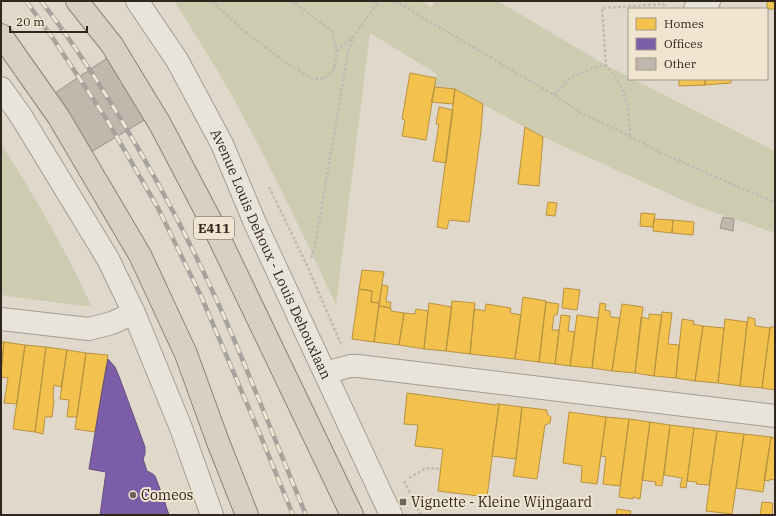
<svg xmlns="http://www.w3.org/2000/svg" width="776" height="516" font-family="'IBM Plex Serif',serif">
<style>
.green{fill:#ceccb0}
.homes{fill:#f2c14e;stroke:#b89240}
.offices{fill:#7b5ea7;stroke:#654d7e}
.building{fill:#c2b7ac;stroke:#9e948b}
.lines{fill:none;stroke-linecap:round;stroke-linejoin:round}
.minor-casing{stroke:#a49d94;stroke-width:24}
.tertiary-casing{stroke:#a49d94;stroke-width:24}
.trunk-casing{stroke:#8a837b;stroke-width:24}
.path{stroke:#c0bbb3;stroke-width:2.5;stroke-dasharray:3 2;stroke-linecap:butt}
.minor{stroke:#e8e4dc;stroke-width:22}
.tertiary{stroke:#e8e4dc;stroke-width:22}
.trunk{stroke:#d8d0c5;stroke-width:22}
.rail-casing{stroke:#a7a29c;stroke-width:4.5}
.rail{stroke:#f0e5d1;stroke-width:3;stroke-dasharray:9;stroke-linecap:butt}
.poi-dot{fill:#6e645b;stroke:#f0e5d1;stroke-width:1.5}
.labels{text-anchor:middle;stroke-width:4;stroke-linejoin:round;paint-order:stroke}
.shield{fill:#f0e5d1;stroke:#6a5f54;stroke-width:1}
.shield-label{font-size:13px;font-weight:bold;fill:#31261e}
.street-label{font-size:14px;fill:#31261e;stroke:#f0e5d1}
.poi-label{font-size:14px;fill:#31261e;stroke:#f0e5d1;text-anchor:start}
</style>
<rect width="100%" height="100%" fill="#dfd8cb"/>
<path class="green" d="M174 1H422L431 7 436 1H498L604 64 629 77V79H633L775 151V233L696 206 543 137 455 89 435 87 437 74 370 33 336 305C303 234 269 163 231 94 213 63 194 32 174 1Z
M1 144C35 196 65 249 91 305L82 306 1 295Z"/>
<path class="homes" d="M767 1H775V9H767Z
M410 73 436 78 426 140 402 136 405 120 402 119Z
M679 79H705V85L679 86Z
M705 79H731V83L705 85Z
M435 87 455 89 453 104 431 102Z
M455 89 483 104 481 131 469 222 449 220 447 229 437 227Z
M439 107 453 110 446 163 433 161 439 124H436Z
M525 127 543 137 539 186 518 184Z
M548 202 557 203 555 216 546 215Z
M641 213 655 214 653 227 640 226Z
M654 219 673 220 672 233 653 231Z
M673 220 694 222 693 235 672 233Z
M362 270 384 272 379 303 371 302 372 291 359 289Z
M382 285 388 286 386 302H391L390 308 379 306Z
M564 288 580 290 577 310 562 308Z
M359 289 372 291 371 302 379 303 374 342 352 339Z
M523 297 546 301 539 362 515 359Z
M452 301 475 303 470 354 446 351Z
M546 302 559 304 557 315H554L552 330H559L555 364 539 362Z
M429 303 452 307 446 351 424 349Z
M600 303 606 304 605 310 610 311V316H611V317L620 318 612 371 592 368Z
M486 304 511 308 510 313 521 315 515 359 470 354 474 309 485 311Z
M622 304 643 307 635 373 612 371Z
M379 306 391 308V311L404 313 399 345 374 342Z
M416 309 428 311 424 349 399 345 404 313 415 314Z
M662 312 672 313 668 344 679 345 676 378 654 376 658 342Z
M649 314 662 315 658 342 654 376 635 373 641 317 649 319Z
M561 315 570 316 568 331 575 332 570 366 555 364Z
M577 315 598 318 592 368 570 366Z
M748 317 755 319V326L770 328 762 388 740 386Z
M682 319 694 321 693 324 703 326 695 381 676 378Z
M725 319 747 322 740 386 718 383Z
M703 326 724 328 718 383 695 381Z
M770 327H775V390L762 388Z
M1 342H4L1 370Z
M4 342 25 345 17 404 4 403 8 378 1 377Z
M25 345 46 347 35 432 13 429Z
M46 347 67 350 61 387 54 385 53 396 54 401 52 417H45L43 434 35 432Z
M67 350 86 353 77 417H67L69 400 60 399Z
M86 353 108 355 95 432 75 429Z
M407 393 496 405V404H499L487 497 438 491 443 449 415 446 418 425 404 424Z
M499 404 522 407 516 459 492 456Z
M522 407 547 410V414L551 417 550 423 545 425 537 479 513 476 516 459Z
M569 412 606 417 597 484 581 482 582 466 563 463Z
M606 417 629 419 620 486 603 484 606 457 601 456Z
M629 419 650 422 640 499 633 497V499L619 497Z
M650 422 670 425 662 486 655 485 656 482 642 480Z
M670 425 694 428 686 488 680 487 682 478 664 475Z
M694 428 717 431 709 485 696 484 697 482 687 481Z
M717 431 744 434 732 514 706 511Z
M744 434 771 437 763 492 736 488Z
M771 437 775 438V480L770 479 769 481 764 480Z
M762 502 773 503 772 515H760Z
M617 509 631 511 630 515H616Z"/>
<path class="offices" d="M108 359 115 367 120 379 145 447V454L143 459 147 471 153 474 155 476 163 497 169 515H100L106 472 89 469 102 391Z"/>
<path class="building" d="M119 50 158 112 86 155 49 97Z
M723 217 734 219 733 231 720 228Z"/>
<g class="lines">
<defs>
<path id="minor" d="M695 9 709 1
M1 319 89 329 112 323 134 313
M325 373 350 366H358L775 416"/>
<g id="tertiary">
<path id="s1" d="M137 1 177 60 222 144 255 223 391 515"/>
<path d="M1 88 21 116 108 259 134 313 181 428 212 515"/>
</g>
<path id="trunk" d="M77 1 112 45 160 124 212 223 352 515
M1 35 58 116 140 255 186 354 218 442 247 515"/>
</defs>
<use href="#minor" class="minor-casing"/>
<use href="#tertiary" class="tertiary-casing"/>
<use href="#trunk" class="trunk-casing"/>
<path class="path" d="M212 1 244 31 285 62 313 79 325 78 334 69 337 51 332 31 292 1
M395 1 554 95 583 114 630 136 657 151 736 186 775 202
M337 51 354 36 379 1
M554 95 570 78 592 68 606 65
M630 136 628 108 625 97 618 81 606 65 602 8 663 4 666 9
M269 187 305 261 341 344
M311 258 315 246 348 51 354 36
M409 478 426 468 441 469
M404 481 421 515"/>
<use href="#minor" class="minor"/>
<use href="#tertiary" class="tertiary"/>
<use href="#trunk" class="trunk"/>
<defs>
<path id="rail" d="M26 1 50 34 107 120 158 208 201 296 259 432 293 515
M41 1C69 37 94 75 117 113 157 178 192 245 223 314 252 380 278 448 306 515"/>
</defs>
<use href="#rail" class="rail-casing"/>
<use href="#rail" class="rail"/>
</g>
<g class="poi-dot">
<circle cx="133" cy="495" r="4"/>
<rect x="399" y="498" width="8" height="8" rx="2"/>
</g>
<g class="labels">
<rect class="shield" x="194" y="217" width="40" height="22" rx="3"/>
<g class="shield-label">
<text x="214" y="233">E411</text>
</g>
<g class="street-label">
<text dy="5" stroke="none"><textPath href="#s1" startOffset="287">Avenue Louis Dehoux - Louis Dehouxlaan</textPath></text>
</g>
<g class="poi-label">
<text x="141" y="500">Comeos</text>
<text x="411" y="507">Vignette - Kleine Wijngaard</text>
</g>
</g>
<rect width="776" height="516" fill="none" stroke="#31261e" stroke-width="4"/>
<rect x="628" y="8" width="140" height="72" fill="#f0e5d1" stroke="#a49989"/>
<rect x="636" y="18" width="20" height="12" fill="#f2c14e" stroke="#a49989"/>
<text x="664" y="28" font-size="12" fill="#31261e">Homes</text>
<rect x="636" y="38" width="20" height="12" fill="#7b5ea7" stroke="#a49989"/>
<text x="664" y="48" font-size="12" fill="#31261e">Offices</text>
<rect x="636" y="58" width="20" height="12" fill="#c2b7ac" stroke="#a49989"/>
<text x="664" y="68" font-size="12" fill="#31261e">Other</text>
<path d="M10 26v6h77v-6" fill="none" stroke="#31261e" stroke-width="2"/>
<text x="16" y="26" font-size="12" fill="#31261e" stroke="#f0e5d1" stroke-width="3" paint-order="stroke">20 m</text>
</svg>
